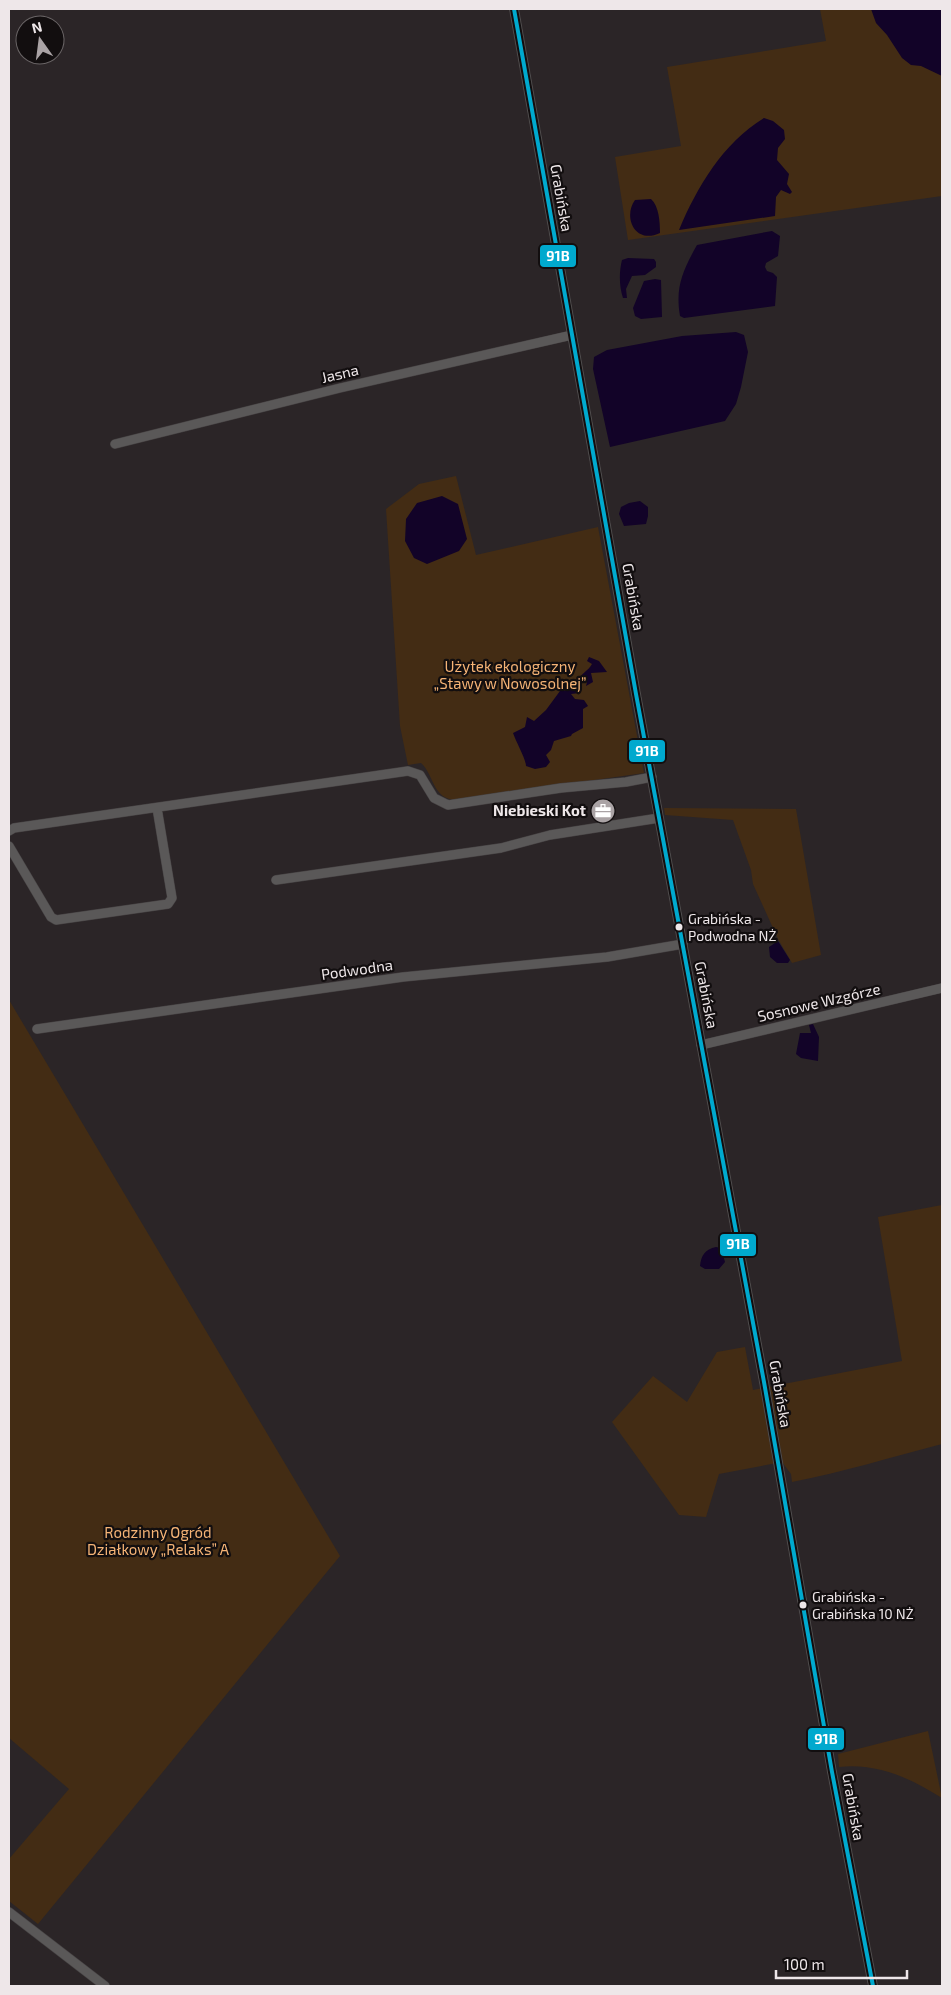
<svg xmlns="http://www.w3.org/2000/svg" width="951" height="1995" font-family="'Exo 2',sans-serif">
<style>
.green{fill:#432c14}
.water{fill:#120328}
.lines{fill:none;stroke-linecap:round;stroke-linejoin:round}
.minor-casing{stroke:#454142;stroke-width:10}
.minor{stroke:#5a5858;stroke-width:9}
.bus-1-casing{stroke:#120e0f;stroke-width:8}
.bus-1{stroke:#00a9ce;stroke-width:4}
.bus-dot{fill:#eee7e9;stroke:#120e0f;stroke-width:2}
.labels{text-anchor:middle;stroke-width:4.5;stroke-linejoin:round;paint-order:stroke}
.bus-label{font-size:14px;fill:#eee7e9;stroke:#120e0f;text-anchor:start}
.street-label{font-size:15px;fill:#eee7e9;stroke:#120e0f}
.park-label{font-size:15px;fill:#f6b476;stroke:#120e0f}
.poi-label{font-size:15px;font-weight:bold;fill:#eee7e9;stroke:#120e0f;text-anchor:end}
.line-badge{stroke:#120e0f;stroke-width:2}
.badge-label{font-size:14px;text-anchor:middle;font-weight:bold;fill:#fff}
</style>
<rect width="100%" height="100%" fill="#2b2527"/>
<path class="green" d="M820 9H942V196L628 240 615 157 681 146 667 67 826 41Z
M456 476 476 555 598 527 644 773 453 800C432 796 434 775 421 763L408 765 400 726 386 509 419 484Z
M664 808 796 809 821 955 792 963 778 939 753 884 751 870 733 820 665 815Z
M9 1000 340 1556 38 1924 9 1901V1859L69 1789 9 1738Z
M942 1205V1444C892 1457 843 1472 792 1482L791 1474 782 1462 719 1474 706 1517 679 1515 612 1422 653 1376 687 1402 717 1352 745 1347 753 1390 902 1361 878 1217Z
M928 1731 942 1798C910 1778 878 1763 839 1767L838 1754Z"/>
<path class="water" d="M871 9H942V76L921 66 911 65 902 58 887 35 876 23Z
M764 118 773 121 784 130 785 139 778 148 777 160 789 174 787 184 792 192 790 194 781 190 776 197 775 216 679 230C697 187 723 143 764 118Z
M651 199C659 206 660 222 660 233 634 245 623 216 635 200Z
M772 231 780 236 778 256 766 263 765 267 767 271 773 273 777 277 775 306 684 318 680 316C675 287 683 270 697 245Z
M628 258 654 259 656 262V267L645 275 632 276 626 289 627 298H623C619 286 619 272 622 260Z
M655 279 661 280 662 317 641 319 635 316 633 308 644 281Z
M736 332 744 335 748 352 741 387 736 404 725 421 610 447 593 369 594 357 607 350 682 336Z
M442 496 458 504 467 539 459 551 427 564 414 558 405 541 406 519 417 503Z
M640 501 648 507V516L646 524 624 526 619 514 621 507 629 503Z
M589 657 599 661 607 672 591 673 593 682 586 686 587 682 583 679 579 682 581 685 580 693 571 694 575 699 584 700 588 706 583 709V728L572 734 571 736 554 741 551 750 546 755 550 762 546 767 535 769 526 766C526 759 516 742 513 733L525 727 527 717 534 721 546 710 560 691 570 690 575 686 572 681H576C581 674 588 671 592 664L587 661Z
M778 941 790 960 788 963H777L770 957 769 947Z
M813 1024 819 1037 818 1061 801 1058 796 1054 800 1033H811L809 1025Z
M716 1247 721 1248 725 1262 719 1269H705L700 1266C701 1256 705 1249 716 1247Z"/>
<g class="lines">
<defs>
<path id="minor" d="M514 9 636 694 764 1382 832 1772 873 1986
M115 444 340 388 572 335
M9 831 14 828 408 771 420 775 434 798 448 805 561 788 626 782 652 777
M9 846 51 917 56 920 168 904 172 898 157 808
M276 880 501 848 550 835 659 818
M37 1029 403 977 607 957 683 944
M701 1045 942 988
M9 1912 105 1986"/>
</defs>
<use href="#minor" class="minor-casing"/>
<use href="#minor" class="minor"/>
<defs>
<path id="bus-1" d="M514 9 636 694 764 1382 832 1772 873 1986"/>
</defs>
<use href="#bus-1" class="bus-1-casing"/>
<use href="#bus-1" class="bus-1"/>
</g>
<defs>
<symbol id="office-disc" viewBox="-11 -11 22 22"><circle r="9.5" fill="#aaa3a5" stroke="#120e0f"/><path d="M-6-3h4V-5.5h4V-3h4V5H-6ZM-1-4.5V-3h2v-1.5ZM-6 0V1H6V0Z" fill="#fff"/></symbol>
</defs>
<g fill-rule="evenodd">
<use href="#office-disc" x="589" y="797" width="28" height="28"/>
</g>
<g class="bus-dot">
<circle cx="679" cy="927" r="4.5"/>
<circle cx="803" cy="1605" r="4.5"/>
</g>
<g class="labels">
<g class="bus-label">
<text x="688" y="924">Grabińska -<tspan x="688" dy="17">Podwodna NŻ</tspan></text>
<text x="812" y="1602">Grabińska -<tspan x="812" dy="17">Grabińska 10 NŻ</tspan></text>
</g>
<g class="street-label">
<text transform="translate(561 198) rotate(80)" y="5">Grabińska</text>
<text transform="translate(340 374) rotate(-13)" y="5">Jasna</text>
<text transform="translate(633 597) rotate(80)" y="5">Grabińska</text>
<text transform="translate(357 970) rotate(-8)" y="5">Podwodna</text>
<text transform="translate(706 995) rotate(79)" y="5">Grabińska</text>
<text transform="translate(819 1003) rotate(-13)" y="5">Sosnowe Wzgórze</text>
<text transform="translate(780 1394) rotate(80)" y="5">Grabińska</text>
<text transform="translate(853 1807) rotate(80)" y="5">Grabińska</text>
</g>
<g class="park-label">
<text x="510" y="672">Użytek ekologiczny<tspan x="510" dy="17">„Stawy w Nowosolnej”</tspan></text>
<text x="158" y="1538">Rodzinny Ogród<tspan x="158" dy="17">Działkowy „Relaks” A</tspan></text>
</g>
<g class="poi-label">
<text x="586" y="816">Niebieski Kot</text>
</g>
</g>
<g class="line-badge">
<rect x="539" y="244" width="38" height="24" rx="5" fill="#00a9ce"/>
<rect x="628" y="739" width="38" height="24" rx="5" fill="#00a9ce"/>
<rect x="719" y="1233" width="38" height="24" rx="5" fill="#00a9ce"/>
<rect x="807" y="1727" width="38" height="24" rx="5" fill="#00a9ce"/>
</g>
<g class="badge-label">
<text x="558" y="261">91B</text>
<text x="647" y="756">91B</text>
<text x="738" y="1249">91B</text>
<text x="826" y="1744">91B</text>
</g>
<rect width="951" height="1995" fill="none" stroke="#eee7e9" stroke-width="20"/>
<g transform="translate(40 40) rotate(346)"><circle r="24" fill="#120e0f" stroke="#6a6566"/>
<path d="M0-4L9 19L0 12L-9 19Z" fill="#aaa3a5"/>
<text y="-8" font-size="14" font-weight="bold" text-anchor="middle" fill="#eee7e9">N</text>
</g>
<path d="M776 1970v8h131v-8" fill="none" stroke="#eee7e9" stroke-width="2.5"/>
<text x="784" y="1970" font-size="15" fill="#eee7e9" stroke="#120e0f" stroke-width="4" paint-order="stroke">100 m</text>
</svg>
